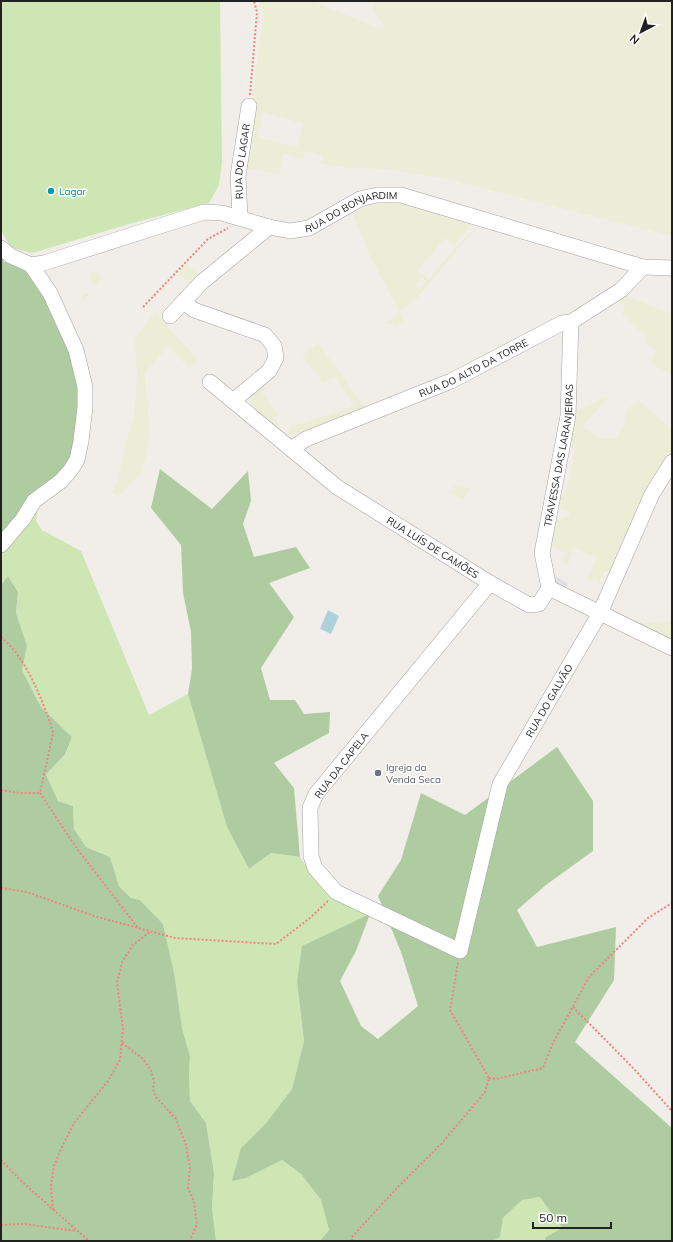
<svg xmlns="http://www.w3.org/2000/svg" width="673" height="1242" font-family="Mulish,sans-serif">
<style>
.farmland{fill:#ecedd6;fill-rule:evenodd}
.grass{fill:#cee6b4}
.forest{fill:#afcca1}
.parking{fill:#e1e1e1}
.water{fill:#aed2da}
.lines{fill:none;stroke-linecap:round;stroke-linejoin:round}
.minor-casing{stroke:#a2a2a2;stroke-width:16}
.path{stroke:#ee847c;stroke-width:2;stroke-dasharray:2 2;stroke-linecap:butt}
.minor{stroke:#fff;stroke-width:15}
.culture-dot{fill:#0f9aa8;stroke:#fff;stroke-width:1.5}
.worship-dot{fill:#6b7280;stroke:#fff;stroke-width:1.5}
.labels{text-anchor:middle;stroke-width:3;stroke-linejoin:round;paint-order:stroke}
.street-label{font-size:10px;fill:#212121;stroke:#fff}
.culture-label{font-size:10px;fill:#0d838f;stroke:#fff;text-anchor:start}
.worship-label{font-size:10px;fill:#5b616d;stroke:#fff;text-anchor:start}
</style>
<rect width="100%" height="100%" fill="#f1eee9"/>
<path class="farmland" d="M259 1H312L381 29 385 26 374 12 373 8 377 1H672V236L442 178 388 169 345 168 320 163 324 156 307 151 302 158 283 153 279 174 243 168 262 25 263 14ZM264 112 303 124 297 147 257 137Z
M387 202H399L415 207 472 225 454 245 445 238 418 270 429 280 459 244 473 231 479 227 458 248 414 302 400 311 403 322 395 326 394 323 386 325 388 333H387L385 324 399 311 369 254 353 214 364 208ZM421 278 426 281 420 289 415 286Z
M187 263 202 278 193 286 177 273Z
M96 271 101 277 85 300 82 298 85 293 88 295 94 286 89 274Z
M623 295 672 314V375L650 363 656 350 646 343V338L622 314 625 306 617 300Z
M156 314 168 324 167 326 198 360 189 368 168 346 145 373V389L150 408H148L150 437 142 472 118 497 112 493 113 487 117 483 130 428 134 419 137 377 135 339 151 317Z
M318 343 367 410 289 436 288 430 291 421 292 424 296 425 354 406 334 376 323 383 302 355Z
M263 385 266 389 262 392 279 415 275 418 285 437 250 406 252 393Z
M607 397 608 398 584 424V429L604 439H613L618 436 623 428 627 410 638 400 672 429V456L612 574 604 571 599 581 606 585V586L598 583 599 581 594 579 592 581 588 579 597 558 574 548 568 565 562 562 566 553 549 546 554 518 561 521 562 517 564 518 570 515 569 511 556 507 560 494 565 495 575 449 567 447 571 413Z
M455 485 470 488 464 499 450 493Z
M672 621V639L637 623Z"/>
<path class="grass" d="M1 1H220L222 162 219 185 209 203 129 224 32 253 10 247 1 230Z
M38 508 36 521 42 530 81 551 149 715 188 694 227 827 249 869 271 853 300 857 319 885 370 914 297 982 304 1041 292 1089 266 1123 241 1148 246 1178 282 1160 301 1174 321 1200 329 1230 320 1241H216L212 1208 214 1173 206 1123 190 1101 189 1075 190 1056 182 1028 174 972 163 924 140 900 131 898 119 886 110 857 86 847 74 829 73 806 58 801 46 774 65 756 72 737 41 707 22 670 27 646 16 613 18 592 8 576 1 585V545Z
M540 1197 563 1228 546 1237 544 1241H492L500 1236 503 1218 522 1200Z"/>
<path class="forest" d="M1 256 4 262 27 265 48 295 81 382 73 461 1 541Z
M160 469 212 509 248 471 251 501 243 524 254 557 296 547 310 568 269 583 294 617 261 668 270 700H295L304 714 330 712 329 733 274 763 294 788 300 857 271 853 249 869 227 827 188 694 192 669 191 632 183 593 181 545 151 508Z
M8 576 18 592 16 613 27 646 22 670 41 707 72 737 65 755 46 774 58 801 73 806 74 829 86 847 110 857 119 886 131 898 140 900 163 924 174 972 182 1028 190 1056 189 1075 190 1101 206 1123 214 1173 212 1208 216 1241H1V585Z
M557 747 593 801V851L546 885 517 910 537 947 616 927 614 980 575 1042 672 1128V1241H544L546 1237 562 1228 540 1197 522 1200 503 1218 500 1237 492 1241H320L329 1230 321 1200 301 1174 282 1160 246 1178 232 1181 241 1148 266 1123 292 1089 304 1041 297 982 302 946 370 914 356 951 340 981 361 1026 378 1039 418 1006 401 952 378 896 401 860 421 793 465 815Z"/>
<path class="parking" d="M553 575 568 583 565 590 556 586Z"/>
<path class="water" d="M328 610 339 616 331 634 320 629Z"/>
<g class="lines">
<defs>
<g id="minor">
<path id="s1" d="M240 218 238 176 249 106"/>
<path d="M1 248 11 256 31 265 50 293 76 350 85 387V407L81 441 77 460 70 471 61 481 34 501 23 519 1 545"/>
<path id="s2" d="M31 265 44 263 204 212 222 213 269 227 290 231 309 228 360 199 377 195H401L643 267 672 268"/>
<path d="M184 302 194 310 265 335 274 346 276 358 269 371 233 401"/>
<path d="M170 316 202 282 269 227"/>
<path id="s3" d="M210 382 337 487 490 583 529 605 539 604 549 588 672 648"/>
<path id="s4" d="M291 449 306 439 451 381 562 323 571 322 621 290 643 267"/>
<path id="s5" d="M490 583 316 794 310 808 311 856 315 868 336 892 460 951 500 784 600 613 652 494 672 462"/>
<path id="s6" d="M549 588 542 553 568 416 571 322"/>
</g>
</defs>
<use href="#minor" class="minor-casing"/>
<path class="path" d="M250 95 257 12 254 1
M143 307 208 239 228 228
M1 637C26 658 40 695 51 725L53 733 40 793 75 846 138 928
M1 790 21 793H40
M1 888 27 892 94 916 175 938 276 944 310 918 328 901
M573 1007 635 1070 672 1111
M122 1043 142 1058 151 1070 154 1081 153 1089 156 1097 176 1119 186 1145 190 1168 188 1189 194 1201 196 1219 197 1224 190 1241
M489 1078 496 1079 543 1068 552 1045 589 977 648 918 672 903
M1 1160 21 1181 89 1241
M53 1210 51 1186 54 1166 62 1147 74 1123 108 1081 120 1060 123 1029 117 983 122 962 133 945 151 931
M1 1225 23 1224 76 1231
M352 1241V1237L397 1188 442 1143 485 1092 489 1078 450 1010 458 962"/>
<use href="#minor" class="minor"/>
</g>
<circle class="culture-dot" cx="51" cy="191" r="4"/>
<circle class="worship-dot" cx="378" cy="773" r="4"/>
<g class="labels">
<g class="street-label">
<text dy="4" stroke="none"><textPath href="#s1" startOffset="57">RUA DO LAGAR</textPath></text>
<text dy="4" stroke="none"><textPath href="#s2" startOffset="335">RUA DO BONJARDIM</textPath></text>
<text dy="4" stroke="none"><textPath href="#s4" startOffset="200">RUA DO ALTO DA TORRE</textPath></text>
<text dy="4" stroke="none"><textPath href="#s6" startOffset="135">TRAVESSA DAS LARANJEIRAS</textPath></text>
<text dy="4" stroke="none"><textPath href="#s3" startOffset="278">RUA LUÍS DE CAMÕES</textPath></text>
<text dy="4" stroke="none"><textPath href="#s5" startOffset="787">RUA DO GALVÃO</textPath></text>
<text transform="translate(341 765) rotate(-52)" y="4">RUA DA CAPELA</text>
</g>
<g class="culture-label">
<text x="59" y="195">Lagar</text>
</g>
<g class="worship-label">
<text x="386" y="771">Igreja da<tspan x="386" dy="12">Venda Seca</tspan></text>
</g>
</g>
<rect width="673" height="1242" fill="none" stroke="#212121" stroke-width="4"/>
<g transform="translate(641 32) rotate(221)" stroke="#ffffff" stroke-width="3" paint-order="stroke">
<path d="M0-3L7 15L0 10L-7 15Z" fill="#212121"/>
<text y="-6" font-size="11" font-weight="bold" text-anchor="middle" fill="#212121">N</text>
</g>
<path d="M533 1222v6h78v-6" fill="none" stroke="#212121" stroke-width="2"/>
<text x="539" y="1222" font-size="12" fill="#212121" stroke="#ffffff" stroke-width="3" paint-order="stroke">50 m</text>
</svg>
